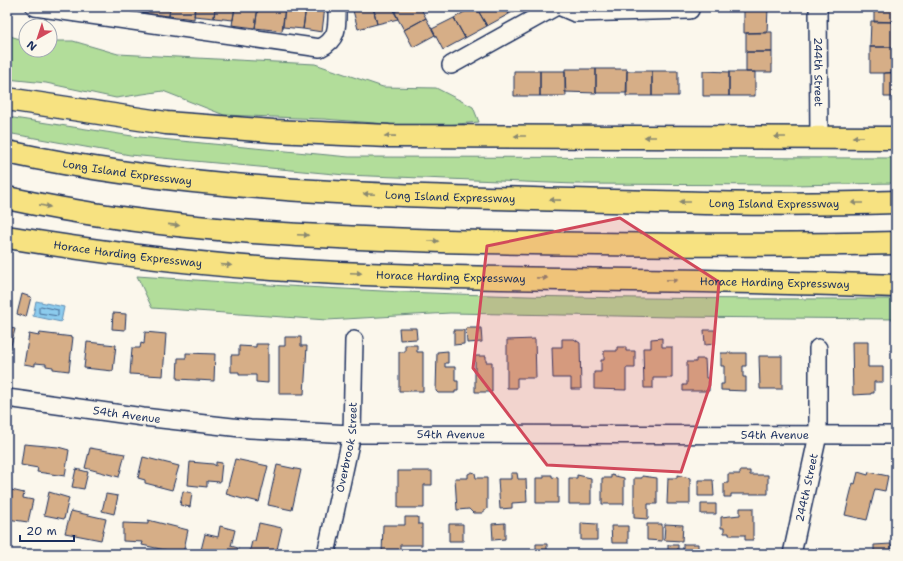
<svg xmlns="http://www.w3.org/2000/svg" width="903" height="561" font-family="'Shantell Sans',sans-serif">
<style>
.green{fill:#b2dd9a;stroke:#66867c}
.water{fill:#8ccbed;stroke:#5f8db4}
.lines{fill:none;stroke-linecap:round;stroke-linejoin:round}
.shore{stroke:#486d97;stroke-width:1}
.building{fill:#d6ae87;stroke:#1b2f5e}
.minor-casing{stroke:#1b2f5e;stroke-width:20}
.major-casing{stroke:#1b2f5e;stroke-width:25}
.highway-casing{stroke:#1b2f5e;stroke-width:25}
.minor{stroke:#fbf7ec;stroke-width:17}
.major{stroke:#f7e281;stroke-width:22}
.highway{stroke:#f7e281;stroke-width:22}
.oneway{fill:#898870}
.marked{fill:#d1495b;fill-opacity:0.2;stroke:#d1495b;stroke-width:3;stroke-linejoin:round}
.labels{text-anchor:middle;stroke-width:3;stroke-linejoin:round;paint-order:stroke}
.street-label{font-size:11px;fill:#1b2f5e;stroke:#fbf7ec}
</style>
<rect width="100%" height="100%" fill="#fbf7ec"/>
<filter id="ink" filterUnits="userSpaceOnUse"><feTurbulence type="fractalNoise" baseFrequency=".025" numOctaves="2"/><feDisplacementMap in="SourceGraphic" scale="8" xChannelSelector="R" yChannelSelector="G"/><feConvolveMatrix kernelMatrix="1 2 1 2 8 2 1 2 1" color-interpolation-filters="sRGB"/></filter>
<g filter="url(#ink)">
<path class="green" d="M7 35 26 41V50H50V41H73L118 54 315 64 383 87 436 88 473 107 479 122 425 127 324 119 224 115 163 91 116 98 46 83 7 79Z
M7 117 139 137 349 157 896 158V183L793 185 575 184 345 175 130 155 7 133Z
M137 276C199 280 261 285 323 288 514 299 705 299 896 299V319L673 317 450 313 327 320 152 308Z"/>
<path class="water" d="M36 301 64 307 61 322 33 316Z"/>
<g class="lines">
<path class="shore" d="M41 306 58 310V316L39 313V308Z"/>
</g>
<path class="building" d="M143 7H170L169 16 142 13Z
M170 7H195L194 19 169 16Z
M195 7H215L214 18 194 16Z
M215 7H235L233 20 214 18Z
M235 7H258L255 28 232 25Z
M258 7H285L282 31 255 28Z
M285 7H306L303 29 283 27Z
M306 7H325L322 32 303 29Z
M352 7H373L377 24 358 29Z
M373 7H393L398 19 377 24Z
M404 7H420L426 18 404 30 394 12Z
M473 7H476L487 26 465 38 454 18Z
M476 7H505L509 14 487 26Z
M505 7H522L509 14Z
M744 7H768L767 33H744Z
M874 7H896V22H874Z
M426 18 435 35 413 47 404 30Z
M454 18 465 38 443 50 432 29Z
M871 21 896 22V47H870Z
M768 32H772V52H746V33Z
M870 47H896V73H870Z
M746 52H772V72H746Z
M565 69H596V93L565 92Z
M596 69H627V93H596Z
M514 71H540V96H514Z
M540 71H565L566 96H540Z
M627 71H652V96H626Z
M652 71H678V96H652Z
M703 71 729 72V96H703Z
M729 72H755V96H729Z
M896 72V97H884V73Z
M22 294 31 297 26 317 17 314Z
M113 313 126 314 125 330 112 329Z
M7 327 15 329 8 358H7Z
M399 328H416L417 339 400 340Z
M466 328H481L482 342 467 343Z
M454 330H464V344L454 345Z
M704 330H715V344L705 345Z
M145 332 166 334 163 376 130 374 132 348H140L141 343 144 344Z
M40 333 73 337 69 371 53 369V367L46 366V364L35 363V366L24 364 29 334 39 336Z
M285 337H301V346H307L304 394H279V346H285Z
M662 338V347H672V378H653V388H644L643 348H651V339Z
M535 339 536 378H517V388H507V340Z
M562 339H574L580 343 581 389H571V378H553L552 347H562Z
M87 342 116 345 113 371 84 368Z
M852 342H868V367H883V382H874V393H871V394L853 395Z
M256 344H268V383L256 382V375H239V372H231V355H239V346L256 347Z
M405 345H417V352H423V391H399V352H405Z
M617 347H626V351H635V368H626V390L594 389V372H601V360H604V351H617Z
M448 351V363H445V367H455V381H458V391H455V393H438L436 391 437 352Z
M186 353 215 354 214 381 177 379 178 358H186Z
M721 353H746V366H743V377H746V391L721 390V384H724V366H721Z
M475 356H486V362H492V392H475Z
M759 356H782V389H760Z
M696 359H705L706 378H709V391H683V385H687V362H696Z
M24 444 58 447 69 450 65 476 37 472 38 468 21 465Z
M90 448 125 454 119 477 85 468Z
M143 457 179 466 172 490 145 483V480L138 478Z
M235 459 268 466 259 502 247 499 246 500 226 494Z
M190 462 213 464 216 466V462L222 463 220 482 207 481V487L188 485Z
M277 465 301 470 292 510 268 505Z
M76 469 88 472 84 489 72 487Z
M398 471H432V485H424V508H398Z
M740 471H750V475H768V494H731V497H724V483H728V474H740Z
M472 472 475 473 476 478H487V509L482 513H473L469 509 457 510 455 478H468V474Z
M858 472 868 475 869 472 888 476 885 491 875 489 867 520 845 515 853 483 855 484Z
M511 473H517L518 479H526L527 502 512 503V508L500 509 498 479H511Z
M544 475H552V477L558 478V503H536V478H544Z
M577 475 591 478V504H569V478H577Z
M611 475 624 478V504H602V478H611Z
M677 475 690 478V504H667L668 478H677Z
M642 476 657 478V504H648V519L634 518V478H642Z
M698 480H713L714 496H698Z
M7 489 24 493 23 498 33 500 28 522 7 519Z
M183 491 192 493 190 507 180 505Z
M49 492 69 498 64 519 44 515Z
M106 494 118 496 114 514 102 511Z
M701 504H716V514H701Z
M740 508H753V540H745V535H729V533H724V528H721V517L740 515Z
M71 511 106 519 101 540 65 533Z
M405 517H418V524H422V545H400V553H382L383 525H405Z
M148 520 188 530 183 554 142 545 143 542 123 541V523L148 524Z
M259 523 282 528 276 554H249L252 541H255Z
M505 523V539L493 540 492 524Z
M581 523 597 524V540H581Z
M449 524H463V541H449Z
M647 524H662V541L647 540Z
M665 524 683 525 682 541 664 540Z
M220 526 235 530 231 546 238 548 237 554H200L205 534 218 537Z
M611 526H628V543H612Z
M536 544H547V554H536Z
M683 544H698V554H683Z
M891 544 892 554H874V545Z
M668 545H678V554H668Z
M842 549H856V554H842Z
M722 550H745V552H754V554H722Z"/>
<g class="lines">
<defs>
<g id="minor">
<path d="M35 7 320 48C339 39 337 25 337 7"/>
<path d="M561 7 575 13 690 10"/>
<path id="s1" d="M818 7 819 137"/>
<path d="M451 65 555 7"/>
<path id="s2" d="M7 398 143 417 250 429 352 434 896 435"/>
<path id="s3" d="M326 554 352 434 354 340"/>
<path id="s4" d="M792 554 818 435V348"/>
</g>
<g id="major">
<path d="M7 99 166 123 273 131 389 136 896 138"/>
<path id="s5" d="M7 237C104 253 202 265 301 271 499 282 698 278 896 286"/>
</g>
<g id="highway">
<path id="s6" d="M7 152C180 189 356 195 533 199 654 202 775 206 896 202"/>
<path d="M7 198C163 232 325 238 484 242 621 245 759 246 896 243"/>
</g>
</defs>
<use href="#minor" class="minor-casing"/>
<use href="#major" class="major-casing"/>
<use href="#highway" class="highway-casing"/>
<use href="#minor" class="minor"/>
<use href="#major" class="major"/>
<use href="#highway" class="highway"/>
</g>
<defs><path id="oneway-solid" d="M-6-.8H1V-3.2L6.5 0L1 3.2V.8H-6Z"/></defs>
<g class="oneway">
<use href="#oneway-solid" transform="translate(390 136) rotate(-179)"/>
<use href="#oneway-solid" transform="translate(520 136) rotate(-180)"/>
<use href="#oneway-solid" transform="translate(650 137) rotate(-180)"/>
<use href="#oneway-solid" transform="translate(780 137) rotate(-180)"/>
<use href="#oneway-solid" transform="translate(858 137) rotate(-180)"/>
<use href="#oneway-solid" transform="translate(369 194) rotate(-178)"/>
<use href="#oneway-solid" transform="translate(555 200) rotate(-179)"/>
<use href="#oneway-solid" transform="translate(685 202) rotate(-180)"/>
<use href="#oneway-solid" transform="translate(857 203) rotate(-180)"/>
<use href="#oneway-solid" transform="translate(45 206) rotate(11)"/>
<use href="#oneway-solid" transform="translate(174 225) rotate(6)"/>
<use href="#oneway-solid" transform="translate(303 235) rotate(3)"/>
<use href="#oneway-solid" transform="translate(433 241) rotate(2)"/>
<use href="#oneway-solid" transform="translate(226 265) rotate(5)"/>
<use href="#oneway-solid" transform="translate(356 273) rotate(2)"/>
<use href="#oneway-solid" transform="translate(542 278) rotate(1)"/>
<use href="#oneway-solid" transform="translate(672 280) rotate(1)"/>
</g>
</g>
<path class="marked" d="M620 218 719 282 710 385 681 472 547 465 473 368 487 246Z"/>
<g class="labels">
<g class="street-label">
<text dy="4" stroke="none"><textPath href="#s1" startOffset="65">244th Street</textPath></text>
<text dy="4" stroke="none"><textPath href="#s6" startOffset="122">Long Island Expressway</textPath></text>
<text dy="4" stroke="none"><textPath href="#s6" startOffset="446">Long Island Expressway</textPath></text>
<text dy="4" stroke="none"><textPath href="#s6" startOffset="770">Long Island Expressway</textPath></text>
<text dy="4" stroke="none"><textPath href="#s5" startOffset="122">Horace Harding Expressway</textPath></text>
<text dy="4" stroke="none"><textPath href="#s5" startOffset="446">Horace Harding Expressway</textPath></text>
<text dy="4" stroke="none"><textPath href="#s5" startOffset="770">Horace Harding Expressway</textPath></text>
<text dy="4" stroke="none"><textPath href="#s2" startOffset="121">54th Avenue</textPath></text>
<text dy="4" stroke="none"><textPath href="#s2" startOffset="446">54th Avenue</textPath></text>
<text dy="4" stroke="none"><textPath href="#s2" startOffset="770">54th Avenue</textPath></text>
<text dy="4" stroke="none"><textPath href="#s3" startOffset="109">Overbrook Street</textPath></text>
<text dy="4" stroke="none"><textPath href="#s4" startOffset="68">244th Street</textPath></text>
</g>
</g>
<rect width="903" height="561" fill="none" stroke="#fbf7ec" stroke-width="24"/>
<rect x="12" y="12" width="879" height="537" fill="none" stroke="#1b2f5e" stroke-width="1.5" filter="url(#ink)"/>
<g transform="translate(38 38) rotate(219)"><circle r="19" fill="#fbf7ec" stroke="#a1a7b3"/>
<path d="M0-3L7 15L0 10L-7 15Z" fill="#d1495b"/>
<text y="-6" font-size="11" font-weight="bold" text-anchor="middle" fill="#1b2f5e">N</text>
</g>
<path d="M20 535v6h54v-6" fill="none" stroke="#1b2f5e" stroke-width="2"/>
<text x="26" y="535" font-size="12" fill="#1b2f5e" stroke="#fbf7ec" stroke-width="3" paint-order="stroke">20 m</text>
</svg>
